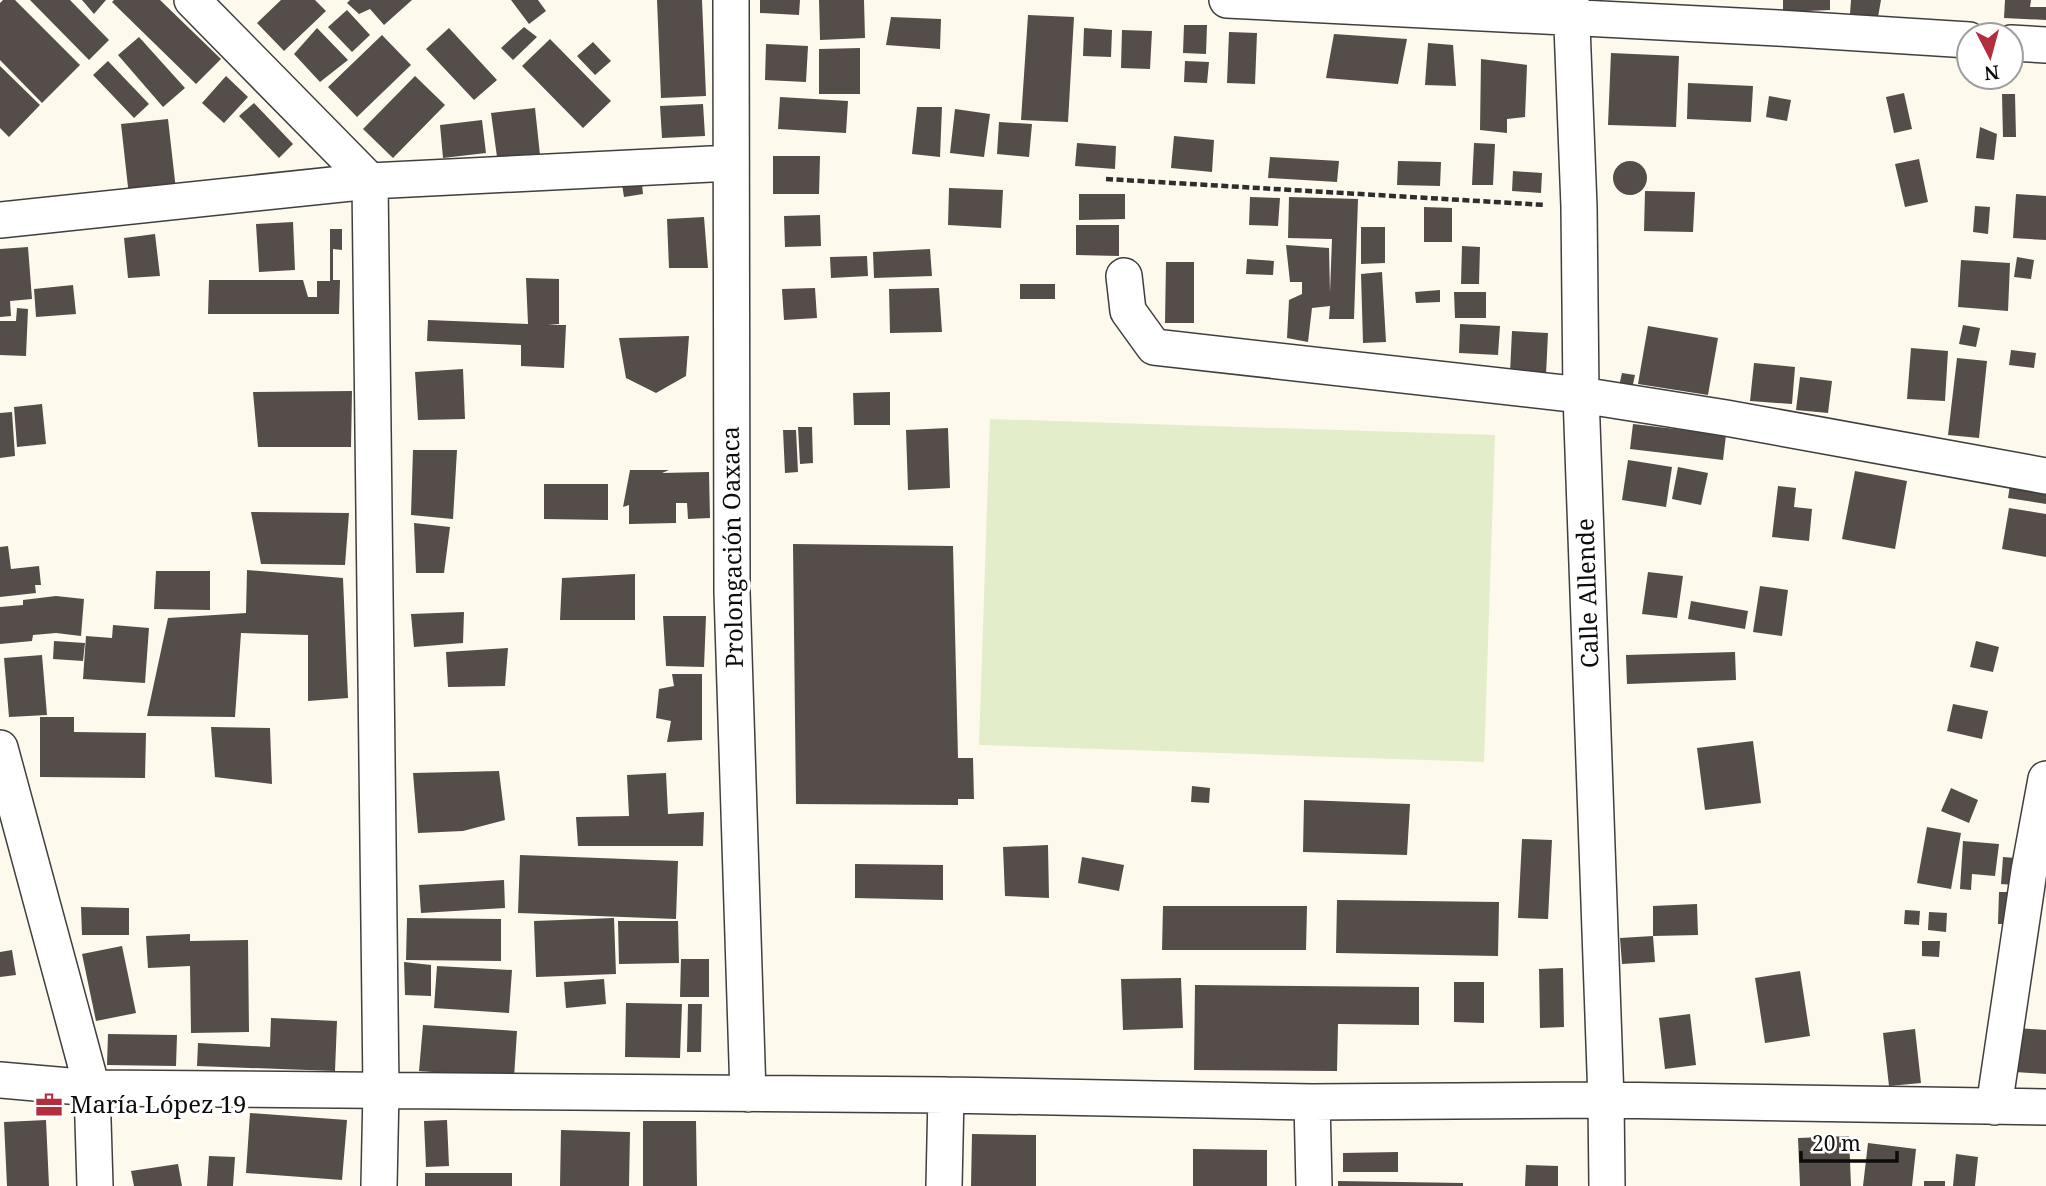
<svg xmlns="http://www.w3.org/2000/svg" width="2046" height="1186" font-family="'Noto Serif',serif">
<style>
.pitch{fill:#e4edca}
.building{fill:#544d49}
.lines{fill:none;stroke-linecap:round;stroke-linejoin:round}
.minor-casing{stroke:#3f3f3f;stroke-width:38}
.path{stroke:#2e2e2e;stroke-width:4.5;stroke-dasharray:7 3.5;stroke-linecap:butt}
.minor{stroke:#fff;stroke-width:35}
.labels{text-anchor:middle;stroke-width:7;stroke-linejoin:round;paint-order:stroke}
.street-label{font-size:24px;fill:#0c0c0c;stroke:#fff}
.poi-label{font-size:24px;fill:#0c0c0c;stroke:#fff;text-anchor:start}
</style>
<rect width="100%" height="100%" fill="#fef9ed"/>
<path class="pitch" d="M990 419 1495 435 1484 762 979 745Z"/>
<path class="building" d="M3 0H15L80 65 42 103 0 60V3Z
M30 0H70L109 40 89 60Z
M82 0H106L94 14Z
M114 0H160L221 59 196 84 112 2Z
M281 0H315L326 11 284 51 257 23Z
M350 0H412L384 25 370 9 359 14 347 3Z
M511 0H538L546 11 529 24Z
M657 0H702L706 96 661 98Z
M760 0H800L799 15 760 13Z
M819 0H864L865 38 820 40Z
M1783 0H1830V10L1783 12Z
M1851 0H1881L1878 17 1850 14Z
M2005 0H2031L2030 7H2046V20L2004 18Z
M347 10 370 35 352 52 328 27Z
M1028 15 1074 17 1068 122 1021 120Z
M891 17 941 19 940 49 886 45Z
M1184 25H1207L1206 54 1183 53Z
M524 27 537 37 513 60 501 48Z
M317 28 348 60 320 82 294 54Z
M449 28 497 80 474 100 426 49Z
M1084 28 1112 30 1111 57 1083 56Z
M1122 30 1152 31 1150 69 1121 68Z
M1229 32 1257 33 1255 84 1227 83Z
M1334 34 1407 39 1398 84 1326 78Z
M382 35 411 65 357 117 328 87Z
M139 37 185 88 163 107 118 55Z
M550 39 611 101 583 128 522 66Z
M593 42 611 61 595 75 577 56Z
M1428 43 1453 45 1456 86 1425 85Z
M766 44 808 46 806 82 765 80Z
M860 48V94H819V49Z
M1611 53 1679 56 1676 127 1608 125Z
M1481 59 1527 65 1525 117 1507 119V133L1480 130Z
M108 61 149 104 134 118 93 75Z
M1185 61 1209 62 1207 83 1184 82Z
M0 66 40 105 9 137 0 128Z
M226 76 248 97 224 123 202 103Z
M415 76 445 105 393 158 363 129Z
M1688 83 1753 86 1751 122 1687 119Z
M1904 93 1912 129 1894 133 1886 97Z
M2002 94H2015L2016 137H2003Z
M1769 96 1791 100 1787 121 1766 117Z
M780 97 848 101 846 133 778 129Z
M254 103 293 144 279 158 239 116Z
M703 104 705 136 662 138 660 106Z
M917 107H942L940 157 912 154Z
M535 108 540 155 497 157 491 113Z
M955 109 990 114 984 157 950 153Z
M168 119 176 190 129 196 121 124Z
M482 120 486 153 443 158 440 125Z
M999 122 1032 124 1029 157 997 154Z
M1980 127 1997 134 1994 160 1976 158Z
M1174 136 1214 140 1212 172 1171 168Z
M1077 143 1116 146 1115 169 1075 166Z
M1474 143 1495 144 1493 185H1472Z
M773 156H820L819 194H773Z
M1270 157 1339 161 1337 182 1268 178Z
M1919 159 1928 202 1905 207 1895 164Z
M1613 178a17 17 0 1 1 34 0a17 17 0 1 1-34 0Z
M1398 161 1441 162 1440 186 1397 185Z
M1513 171 1542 173 1541 193 1512 191Z
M641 175 643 194 624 197 621 178Z
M949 188 1003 190 1001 228 948 225Z
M1645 191 1695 192 1693 232 1644 231Z
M1079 194H1125V219L1079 220Z
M2016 194 2046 196V240L2013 238Z
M1250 197 1280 198 1278 226 1249 225Z
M1289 197 1358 199 1354 319H1329L1330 306 1312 308 1308 342 1287 338 1289 300 1302 294V282H1290L1286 245 1329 248 1330 293 1332 239 1288 238Z
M1975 206 1990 207 1988 234 1973 232Z
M1424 207 1452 208V242H1424Z
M820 215 821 246 785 247 784 216Z
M704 217 708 268H669L667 219Z
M293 222 295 270 259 272 256 224Z
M1076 225H1119V256L1076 255Z
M1361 227H1385V263L1361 264Z
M330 229H342V250L333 249V280H340L339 314H208L209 280H303L308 297H317V281H330Z
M155 234 160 276 128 278 124 238Z
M1462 246 1480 247 1479 284H1461Z
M28 247 32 299 10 301 11 316 0 317V249Z
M930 249 932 276 874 278 873 252Z
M867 256 868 276 831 278 830 257Z
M2017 257 2034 260 2031 279 2014 277Z
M1247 259 1274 261 1273 275 1246 274Z
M1961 260 2010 263 2008 311 1958 307Z
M1166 262H1194V323H1165Z
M1382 272 1386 342 1363 343 1361 274Z
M526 278 559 279V324L548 325H566L564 368 521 366V345L427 341 428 320 528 324Z
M1020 284H1055V299H1020Z
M73 285 76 314 36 317 34 289Z
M815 288 817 318 784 320 782 289Z
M939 288 942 332 890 333 889 289Z
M1440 290V302L1416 303 1415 292Z
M1454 292H1486V318H1455Z
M17 308 28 309 26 356 0 355V321H16Z
M1460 324 1500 326 1498 355 1459 353Z
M1963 325 1980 328 1976 347 1959 344Z
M1648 326 1718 338 1708 395 1638 384Z
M1512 331 1548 333 1546 375 1510 373Z
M689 336 686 376 656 393 626 378 619 338Z
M1911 348 1948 351 1945 401 1907 399Z
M2011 350 2036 353 2034 368 2009 365Z
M1957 358 1987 361 1979 438 1948 435Z
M1754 363 1795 367 1792 404 1750 401Z
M463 369 465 419 418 420 415 372Z
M1622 373 1635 375 1632 389 1619 386Z
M1800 377 1832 381 1828 413 1796 410Z
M352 391 351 447H258L253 392Z
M890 392V425H854L853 393Z
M42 404 46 444 17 447 14 407Z
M12 412 15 456 0 458V413Z
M1633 424 1726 435 1723 460 1630 449Z
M798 427H812L813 463 800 464Z
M948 428 950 488 908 490 906 430Z
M783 430H796L798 472 785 473Z
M413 450H457L453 519 411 515Z
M1628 460 1672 467 1666 507 1622 500Z
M1678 467 1708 473 1701 505 1672 499Z
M630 470H669L662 473 709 472 710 518 688 519 687 503H676V523L629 524V505L623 507Z
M1855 471 1907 481 1895 549 1842 539Z
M2011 479 2046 485V504L2008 498Z
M544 484H608V520L544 519Z
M1778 486 1796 488 1794 507 1812 509 1809 541 1772 537Z
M2009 508 2046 514V557L2002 549Z
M251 512 349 513 345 565 261 564Z
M414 523 450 527 444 573H416Z
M793 544 953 546 958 758H973L974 799H958V805L796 804Z
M8 546 11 569 39 566 41 585H35L36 593 0 597V547Z
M247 570 343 578 348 698 308 701V635L241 633 235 717 147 716 168 618 246 613Z
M156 571H210V610L154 609Z
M1648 572 1683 576 1677 618 1642 614Z
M635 574V620H560L562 578Z
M1760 586 1788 590 1782 636 1753 632Z
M56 596 84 599 81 636 56 633 33 635 32 641 0 644V607L23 605V600Z
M1691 601 1748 611 1745 629 1688 619Z
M464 612 463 643 414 647 411 614Z
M663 616H706L704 667 666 666Z
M113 625 149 628 145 683 83 679 86 636 112 638Z
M54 641 85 643 83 661 53 659Z
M1976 641 1999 647 1993 672 1970 667Z
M508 648 505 686 448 687 446 652Z
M1735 652 1736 680 1627 684 1626 655Z
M42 655 47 715 9 717 4 658Z
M672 674H702V740L667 742 671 721 656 718 659 689 674 686Z
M1953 704 1988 711 1982 739 1947 731Z
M40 717H74V732L146 733 145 778 40 777Z
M211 727 270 728 272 784 215 777Z
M1753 741 1761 803 1705 810 1697 748Z
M499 771 505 820 463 831 418 833 413 773Z
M666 773 668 814 704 812 703 846H578L576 817 629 816 627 775Z
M1192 786 1210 788 1209 803 1191 802Z
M1951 788 1978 800 1969 823 1941 811Z
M1304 800 1410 804 1407 855 1303 852Z
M1927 827 1961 833 1951 889 1917 883Z
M1522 839 1552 840 1548 919 1518 918Z
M1963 841 1999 844 1995 876 1972 874 1971 890 1960 889Z
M1048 845 1049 898 1005 896 1003 847Z
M520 855 678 861 676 919 518 913Z
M1082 857 1124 865 1119 891 1078 883Z
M2003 857 2016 858 2015 885 2001 884Z
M855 864 943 865V900L855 898Z
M504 880 505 908 421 913 419 885Z
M1999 892H2011L2010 924H1998Z
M1337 900 1499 902 1498 956 1336 953Z
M1697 904 1698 935 1653 936 1655 962 1622 964 1620 938 1653 936V906Z
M1163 906H1307L1306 950H1162Z
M81 907 129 908V935H82Z
M1905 910 1920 911 1919 925 1904 924Z
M1929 912 1947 913 1946 932 1928 930Z
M407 918 501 919V961L406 960Z
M614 918 616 974 536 977 534 921Z
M618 921H678L679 963 619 964Z
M190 934V941L248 940 249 1032 191 1033 190 966 148 968 146 936Z
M1922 941H1940L1939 957 1922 956Z
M122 946 136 1013 96 1021 82 954Z
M12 950 16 975 0 977V952Z
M681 959H709V997H680Z
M404 962 431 965V996L405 995Z
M437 966 512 970 509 1013 434 1008Z
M1563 968 1564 1027 1540 1028 1539 969Z
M1800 971 1810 1036 1765 1043 1755 978Z
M1181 978 1183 1028 1123 1030 1121 979Z
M604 979 606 1004 566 1008 564 982Z
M1454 982H1484V1023L1454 1022Z
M1195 985 1419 987V1025L1338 1024 1337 1071 1194 1070Z
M626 1003 682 1004 680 1058 625 1057Z
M688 1004H702L701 1052H687Z
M1690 1014 1696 1065 1665 1069 1659 1018Z
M271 1018 337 1021 335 1071 197 1066 198 1043 270 1047Z
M423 1025 517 1031 514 1078 419 1071Z
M2018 1028 2046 1030V1074L2015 1072Z
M1915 1029 1921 1083 1889 1086 1883 1033Z
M108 1034 177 1035 176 1066 107 1065Z
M250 1113 347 1120 342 1180 246 1173Z
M46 1120 49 1186H7L4 1122Z
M447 1120 449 1166 426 1167 424 1121Z
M643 1121H696L697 1186H643Z
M561 1130 630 1132 629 1186H560Z
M972 1134 1036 1135V1186H971Z
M1849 1136 1851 1186H1800L1798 1138Z
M1868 1143 1916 1149 1912 1186H1863Z
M1193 1149 1267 1150V1186H1193Z
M1398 1152V1172H1343V1153Z
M1956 1154 1978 1157 1975 1186H1953Z
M209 1156 235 1157 233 1186H207Z
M178 1164 182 1186H134L131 1171Z
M1526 1165 1558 1166V1186H1525Z
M425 1173H512V1186H425Z
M1338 1181 1463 1183V1186H1338Z
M1924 1181H1945V1186H1924Z"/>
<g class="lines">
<defs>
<path id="minor" d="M192 0 370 181 381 1090 379 1186
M731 0 732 592 748 1094
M1227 0 1778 28 1969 40
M1571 0 1579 207 1581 395 1606 1100 1607 1186
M2011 43 2046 45
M0 220 370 181 731 163
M1124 276 1128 311 1154 347 1581 395 1726 418 2046 476
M0 748 92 1088 95 1186
M0 1080 92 1088 946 1095 1312 1102 1606 1100 2046 1107
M1312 1102 1314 1186
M1994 1107 2029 871 2046 779
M944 1186 946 1095"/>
</defs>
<use href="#minor" class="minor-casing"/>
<path class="path" d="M1106 179 1546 205"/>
<use href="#minor" class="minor"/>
</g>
<defs>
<symbol id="office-bare" viewBox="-9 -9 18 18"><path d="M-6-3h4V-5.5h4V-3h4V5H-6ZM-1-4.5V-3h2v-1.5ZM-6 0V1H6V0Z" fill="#b22e3f" stroke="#fff" stroke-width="2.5" paint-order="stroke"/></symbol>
</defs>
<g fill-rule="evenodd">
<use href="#office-bare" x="30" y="1086" width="38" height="38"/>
</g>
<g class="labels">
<g class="street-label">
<text transform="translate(733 547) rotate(-91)" y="8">Prolongación Oaxaca</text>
<text transform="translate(1588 593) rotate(-92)" y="8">Calle Allende</text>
</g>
<g class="poi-label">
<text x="70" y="1113">María López 19</text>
</g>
</g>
<g transform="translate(1990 56) rotate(174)"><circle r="33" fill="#ffffff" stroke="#9e9e9e" stroke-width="2"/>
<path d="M0-5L12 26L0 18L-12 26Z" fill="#b22e3f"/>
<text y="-10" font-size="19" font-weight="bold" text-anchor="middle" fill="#0c0c0c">N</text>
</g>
<path d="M1801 1151v10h96v-10" fill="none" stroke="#0c0c0c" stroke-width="3.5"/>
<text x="1812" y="1151" font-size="21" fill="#0c0c0c" stroke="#ffffff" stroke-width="5" paint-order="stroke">20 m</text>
</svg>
